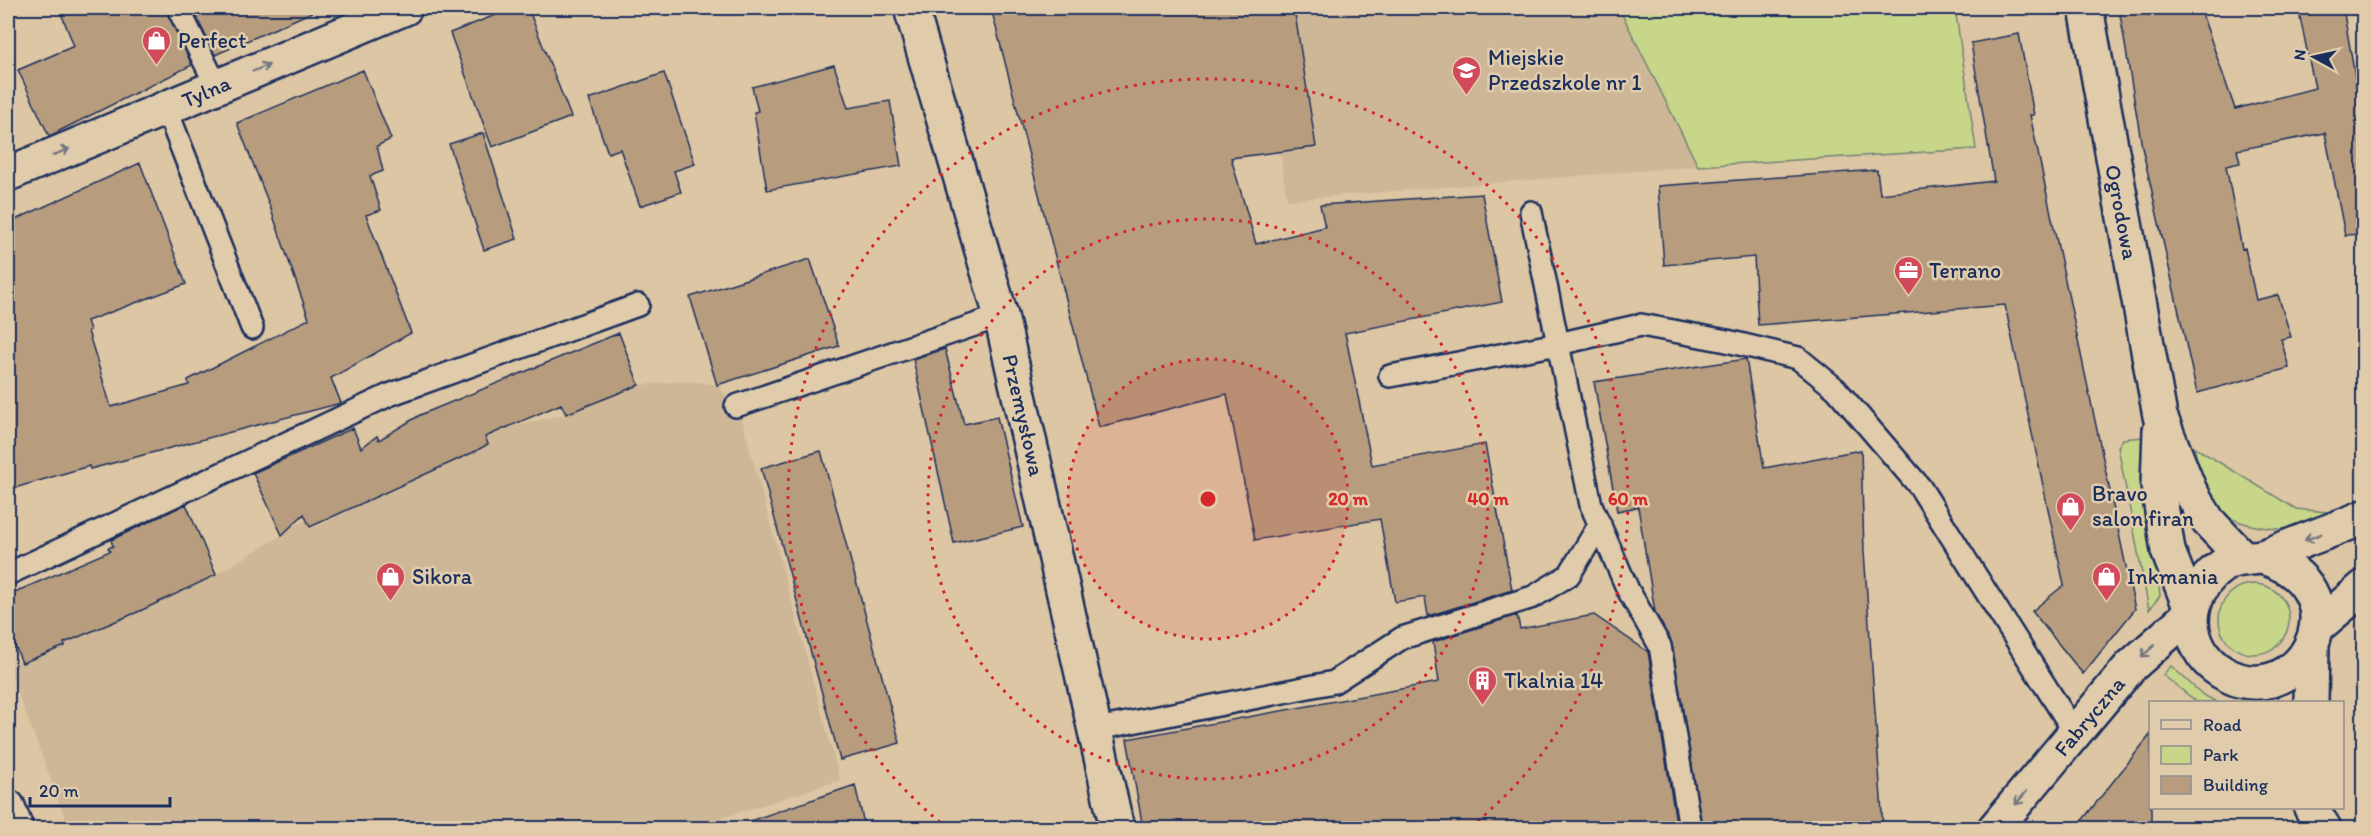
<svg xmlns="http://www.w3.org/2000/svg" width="2371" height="836" font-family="Itim,sans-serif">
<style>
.built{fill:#ceb797}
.green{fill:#c8d68a;stroke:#728274;stroke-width:1.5}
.building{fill:#b79d7e;stroke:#1b2f5e;stroke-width:1.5}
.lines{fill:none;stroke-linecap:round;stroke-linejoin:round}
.service-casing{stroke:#1b2f5e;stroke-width:26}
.minor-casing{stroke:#1b2f5e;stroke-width:38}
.tertiary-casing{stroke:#1b2f5e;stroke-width:38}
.service{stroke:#e0ccab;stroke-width:21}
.minor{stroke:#e0ccab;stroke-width:33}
.tertiary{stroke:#e0ccab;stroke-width:33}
.oneway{stroke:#747681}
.ring{fill:none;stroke:#d62828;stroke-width:3;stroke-dasharray:3 6}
.labels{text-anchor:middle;stroke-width:5;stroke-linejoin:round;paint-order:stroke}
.poi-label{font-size:22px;fill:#1b2f5e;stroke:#e0ccab;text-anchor:start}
.street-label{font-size:22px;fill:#1b2f5e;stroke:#e0ccab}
.centre{fill:#d62828;stroke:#e0ccab;stroke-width:3}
.ring-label{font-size:18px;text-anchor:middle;font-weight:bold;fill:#d62828;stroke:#e0ccab;stroke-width:5;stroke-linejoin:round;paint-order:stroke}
</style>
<rect width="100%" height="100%" fill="#ddc6a3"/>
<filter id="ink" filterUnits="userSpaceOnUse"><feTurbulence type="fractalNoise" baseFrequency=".0167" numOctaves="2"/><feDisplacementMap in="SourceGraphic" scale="12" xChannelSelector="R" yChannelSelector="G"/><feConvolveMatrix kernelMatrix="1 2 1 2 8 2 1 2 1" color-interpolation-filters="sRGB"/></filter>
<g filter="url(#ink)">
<path class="built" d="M1258 8H1619L1698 166 1287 200Z
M689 381 717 385 736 406 743 423 840 780 691 828H69L8 667 21 660 8 628V595L110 551 108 548 113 546 110 536 186 503 217 574 282 535V532L306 520 311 529 324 523 336 516 333 508 381 485 387 494 413 481 408 472 457 449 461 458 476 452 484 436 508 425 509 427 566 414 639 385Z"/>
<path class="green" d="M1619 8H1955L1976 149 1698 166Z
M2143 437 2160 596 2149 610 2118 447 2123 439Z
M2194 447 2296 509 2338 513C2327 518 2315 524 2303 527 2279 533 2228 525 2212 505 2204 495 2198 461 2194 447Z
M2219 619a35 35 0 1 1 70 0a35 35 0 1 1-70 0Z
M2171 666 2203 695 2217 702H2197L2163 675Z"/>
<path class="building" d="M59 8H165L192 65 49 136 18 70 74 46Z
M192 8H321L215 55Z
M513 8H528L571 117 492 147 450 33Z
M991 8H1294L1316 147 1231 158 1256 244 1325 227 1320 205 1482 194 1502 302 1345 333 1372 465 1485 444 1512 590 1428 616 1425 597 1395 602 1380 519 1255 540 1227 394 1099 427Z
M2119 8H2200L2235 109 2315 88 2298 8H2343L2364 128V234L2345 235 2325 133 2237 150 2240 163 2226 166 2242 249 2245 248 2256 300 2278 295 2291 337 2281 339 2289 368 2197 393 2142 147Z
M2019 34 2034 115H2030L2135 609 2083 674 2032 611 2064 585 2005 305 1758 325 1754 257 1664 265 1658 186 1877 170 1880 194 1994 181 1971 43Z
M834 65 848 108 890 101 901 166 767 190 754 112 758 111 752 87Z
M363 70 391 139 377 146 383 171 370 176 381 210 366 215 411 333 331 378 341 403 90 469 89 466 8 490V223L140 163 186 284 87 321 90 330 88 331 111 407 189 385 188 380 309 319 269 204 237 123Z
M664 73 695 164 674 171 681 192 640 206 620 149 608 153 589 99Z
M483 133 517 239 484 250 449 144Z
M810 259 839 346 717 385 690 297Z
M619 333 639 385 566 414 561 404 485 437 488 444 476 451 310 527 304 514 282 535 253 473 353 428 361 448 377 436 379 440 420 415Z
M945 349 964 424 997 417 1023 527 954 543 913 359Z
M1746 359 1764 468 1861 450 1864 551 1883 828H1702L1672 644 1655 612 1638 507 1617 511 1594 382Z
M821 451 900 743 840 760 761 468Z
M186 504 216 575 140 611 64 643 65 646 22 663 8 628V595L110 551 108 548 113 546 111 540Z
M1517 615 1520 629 1594 615 1648 652 1677 828H1143L1127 739 1439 682 1433 642Z
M2151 734V828H2076Z
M855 785 865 828H748L747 822Z"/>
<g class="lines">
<defs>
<path id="service" d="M178 8 217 87
M166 108 252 328
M1531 212 1591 505 1628 590 1660 646 1690 828
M1390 376 1558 344 1641 325 1727 341 1798 358 1836 389 1920 487 2075 733
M736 406 1001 316
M8 574 389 395 638 305
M1097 729 1334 682 1402 638 1533 597 1569 575 1600 524"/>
<path id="minor" d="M911 8 1001 316 1117 828
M2086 8 2160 416 2190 491 2208 521 2243 558
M8 174 405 8
M2160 430 2158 485 2168 551 2192 612
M8 807 16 828"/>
<path id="tertiary" d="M2262 557C2360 586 2311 699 2239 680 2224 675 2208 665 2200 650 2183 621 2195 584 2222 566 2234 557 2248 559 2261 557 2273 554 2284 548 2295 544 2318 535 2341 527 2364 517
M2317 627 2364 587
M2311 702 2312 645
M2311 808 2324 828
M1995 828 2130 667 2192 612"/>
</defs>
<use href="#service" class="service-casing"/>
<use href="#minor" class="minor-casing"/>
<use href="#tertiary" class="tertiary-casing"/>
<use href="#service" class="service"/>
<use href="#minor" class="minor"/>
<use href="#tertiary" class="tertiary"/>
</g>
<defs><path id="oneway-shaft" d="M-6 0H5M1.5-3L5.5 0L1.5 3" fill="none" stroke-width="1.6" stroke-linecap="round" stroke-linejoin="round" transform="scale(1.5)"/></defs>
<g class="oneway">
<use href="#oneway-shaft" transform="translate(261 68) rotate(-23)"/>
<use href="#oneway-shaft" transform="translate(61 152) rotate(-23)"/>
<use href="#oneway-shaft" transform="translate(2313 537) rotate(159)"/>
<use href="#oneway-shaft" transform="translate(2148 651) rotate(139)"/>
<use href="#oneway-shaft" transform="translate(2021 798) rotate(130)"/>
</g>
</g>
<circle cx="1208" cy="499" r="140" fill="#d62828" fill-opacity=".12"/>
<g class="ring">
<circle cx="1208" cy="499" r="140"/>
<circle cx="1208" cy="499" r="280"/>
<path d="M947 828A420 420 0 1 1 1469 828"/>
</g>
<defs>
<symbol id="shop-pin" viewBox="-11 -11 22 30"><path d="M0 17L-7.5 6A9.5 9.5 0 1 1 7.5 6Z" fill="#d1495b" stroke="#e0ccab"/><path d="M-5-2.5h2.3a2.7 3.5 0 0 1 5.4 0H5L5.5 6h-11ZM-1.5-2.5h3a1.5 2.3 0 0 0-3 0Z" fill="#fff"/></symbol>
<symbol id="school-pin" viewBox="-11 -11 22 30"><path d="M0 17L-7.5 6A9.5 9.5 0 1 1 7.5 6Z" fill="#d1495b" stroke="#e0ccab"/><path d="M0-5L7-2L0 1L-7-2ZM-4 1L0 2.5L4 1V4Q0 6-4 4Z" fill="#fff"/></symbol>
<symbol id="office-pin" viewBox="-11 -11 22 30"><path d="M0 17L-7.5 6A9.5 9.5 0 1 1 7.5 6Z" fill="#d1495b" stroke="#e0ccab"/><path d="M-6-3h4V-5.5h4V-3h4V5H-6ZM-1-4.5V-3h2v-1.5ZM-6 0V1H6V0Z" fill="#fff"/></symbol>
<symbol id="building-pin" viewBox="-11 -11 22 30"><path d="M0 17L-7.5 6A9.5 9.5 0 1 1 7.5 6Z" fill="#d1495b" stroke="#e0ccab"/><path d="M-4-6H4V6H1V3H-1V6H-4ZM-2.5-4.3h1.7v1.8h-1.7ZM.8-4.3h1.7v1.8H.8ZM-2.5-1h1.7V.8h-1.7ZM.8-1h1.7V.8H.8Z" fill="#fff"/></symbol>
</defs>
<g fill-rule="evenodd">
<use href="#shop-pin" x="140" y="24" width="33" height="45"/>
<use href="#school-pin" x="1450" y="54" width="33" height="45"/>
<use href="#office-pin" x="1892" y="254" width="33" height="45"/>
<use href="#shop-pin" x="2054" y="490" width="33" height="45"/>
<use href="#shop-pin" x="374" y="560" width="33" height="45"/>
<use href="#shop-pin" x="2090" y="560" width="33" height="45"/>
<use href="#building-pin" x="1466" y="664" width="33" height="45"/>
</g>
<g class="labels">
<g class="poi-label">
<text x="178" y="48">Perfect</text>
<text x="1488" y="65">Miejskie<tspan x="1488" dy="25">Przedszkole nr 1</tspan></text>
<text x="1929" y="278">Terrano</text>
<text x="2092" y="501">Bravo<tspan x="2092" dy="25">salon firan</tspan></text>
<text x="412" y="584">Sikora</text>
<text x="2127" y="584">Inkmania</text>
<text x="1504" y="688">Tkalnia 14</text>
</g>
<g class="street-label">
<text transform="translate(206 91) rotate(-23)" y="8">Tylna</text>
<text transform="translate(2122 212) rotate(79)" y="8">Ogrodowa</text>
<text transform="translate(1024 415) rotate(77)" y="8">Przemysłowa</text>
<text transform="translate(2089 716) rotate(-50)" y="8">Fabryczna</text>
</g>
</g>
<circle cx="1208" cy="499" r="9" class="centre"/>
<g class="ring-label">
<text x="1348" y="505">20 m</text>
<text x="1488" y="505">40 m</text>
<text x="1628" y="505">60 m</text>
</g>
<rect width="2371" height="836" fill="none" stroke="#e0ccab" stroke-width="30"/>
<rect x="15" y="15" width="2341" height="806" fill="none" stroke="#1b2f5e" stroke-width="2" filter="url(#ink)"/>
<rect x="2149" y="701" width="195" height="108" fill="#e0ccab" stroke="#918d8c" stroke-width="1.5"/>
<rect x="2161" y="720" width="30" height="9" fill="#e0ccab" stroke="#918d8c" stroke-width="1.5"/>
<text x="2203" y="731" font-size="18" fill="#1b2f5e">Road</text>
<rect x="2161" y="746" width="30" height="18" fill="#c8d68a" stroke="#918d8c" stroke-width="1.5"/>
<text x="2203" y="761" font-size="18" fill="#1b2f5e">Park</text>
<rect x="2161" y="776" width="30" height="18" fill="#b79d7e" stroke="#918d8c" stroke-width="1.5"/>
<text x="2203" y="791" font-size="18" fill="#1b2f5e">Building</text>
<g transform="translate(2314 57) rotate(278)" stroke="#e0ccab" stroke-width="4.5" paint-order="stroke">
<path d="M0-4.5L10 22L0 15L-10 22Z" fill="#1b2f5e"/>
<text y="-9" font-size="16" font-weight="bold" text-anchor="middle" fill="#1b2f5e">N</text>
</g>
<path d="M30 797v9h140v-9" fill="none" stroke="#1b2f5e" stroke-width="3"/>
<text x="39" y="797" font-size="18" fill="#1b2f5e" stroke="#e0ccab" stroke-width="4.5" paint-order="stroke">20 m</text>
</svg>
